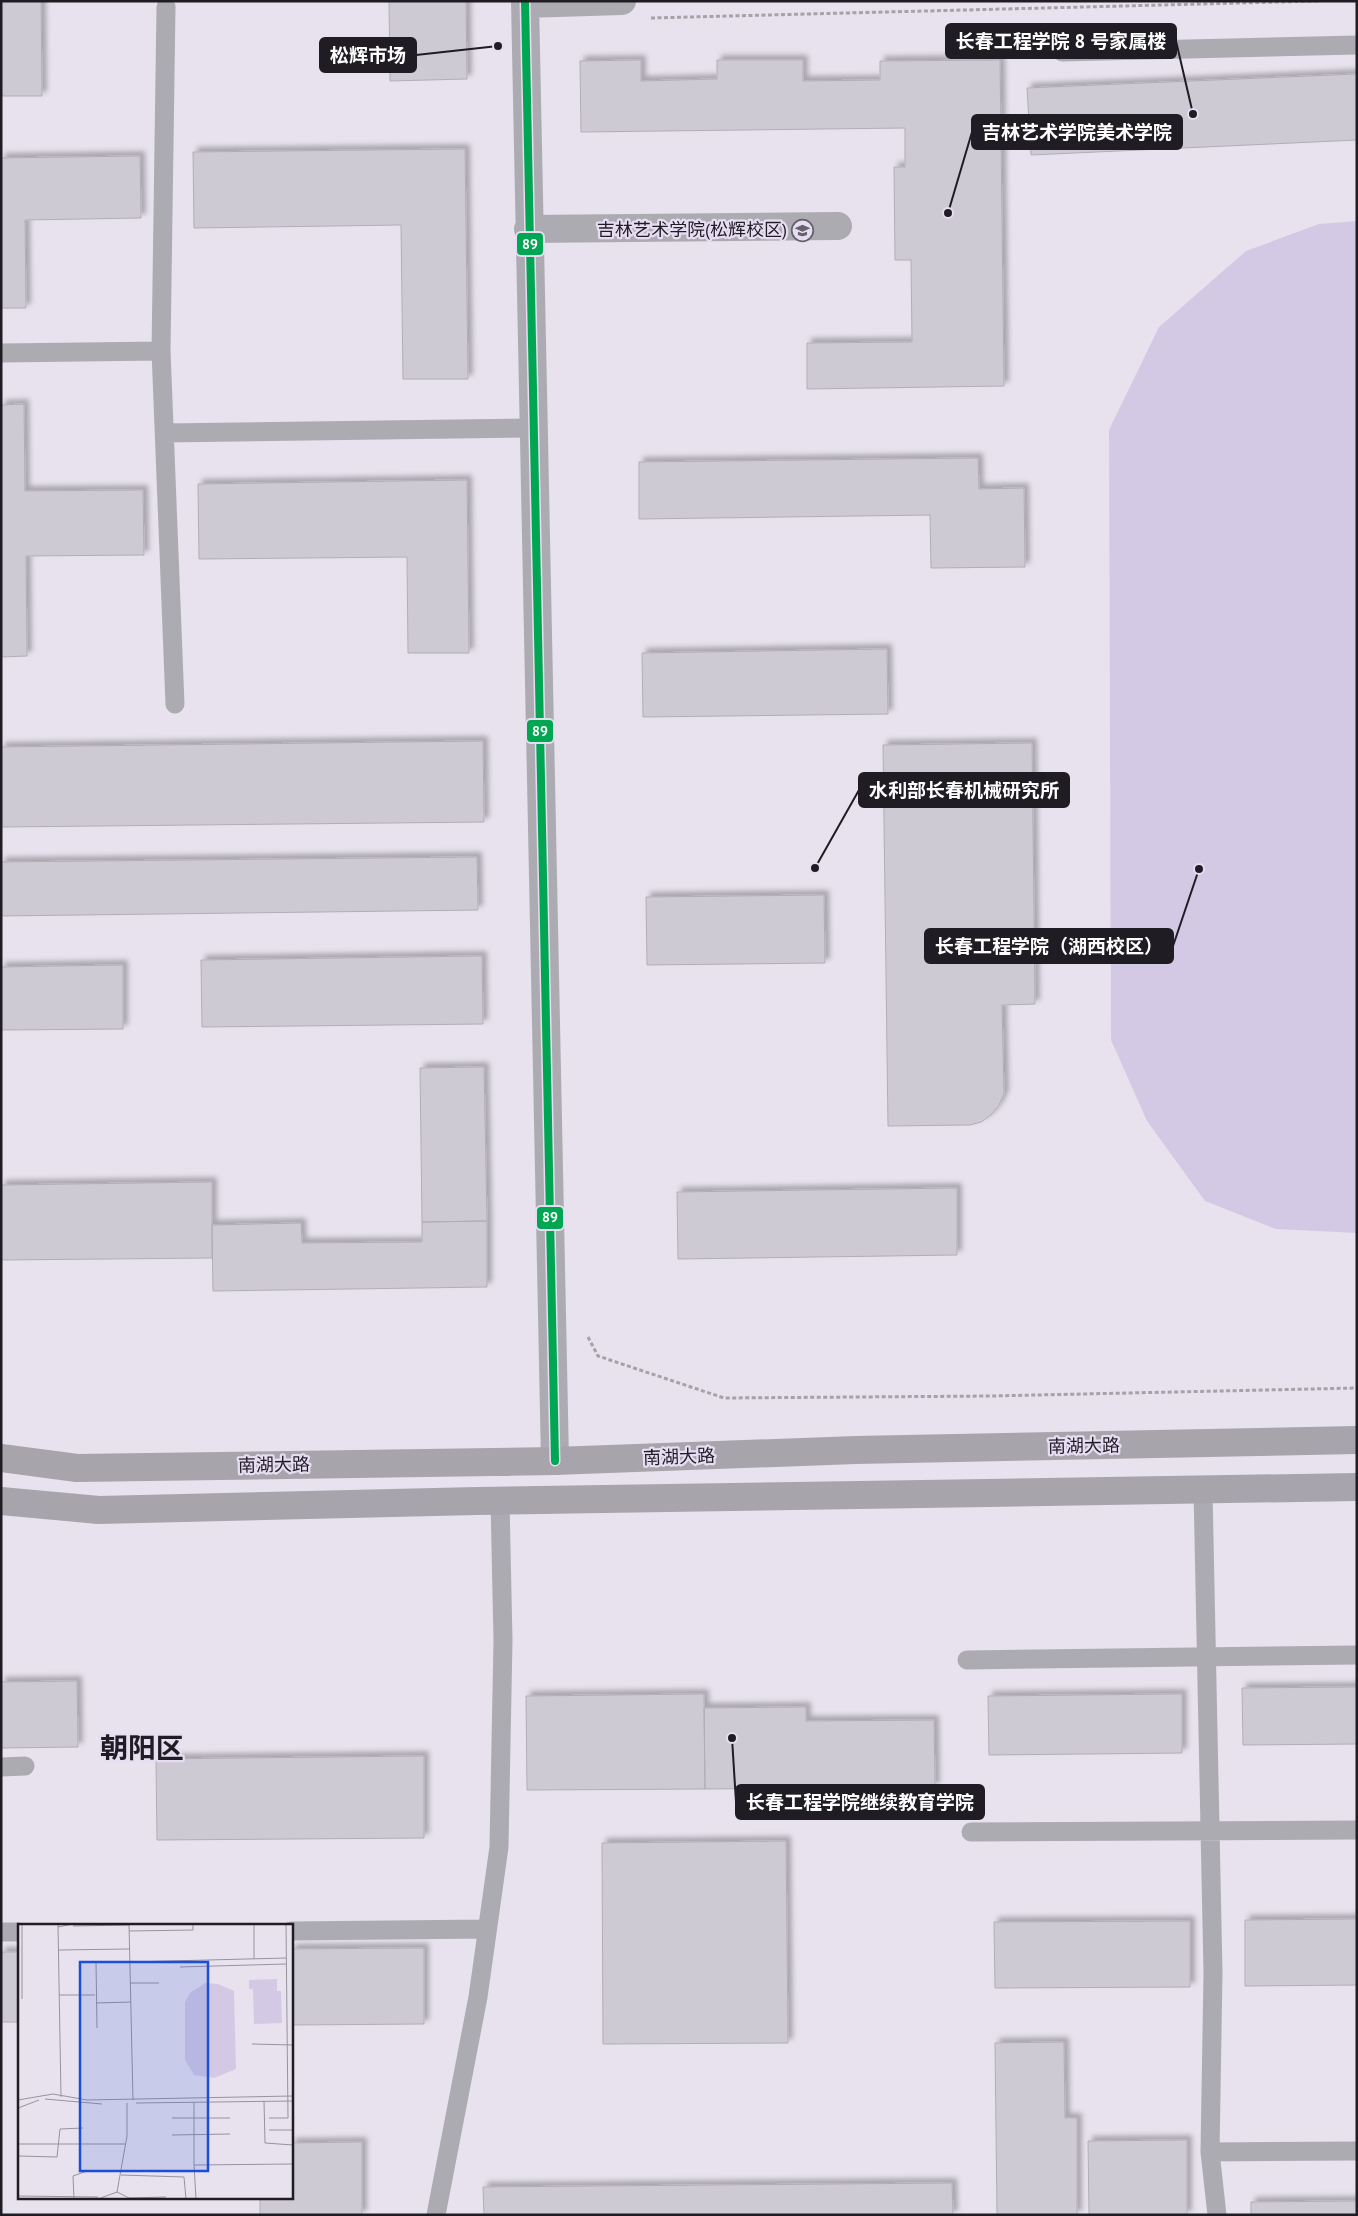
<svg xmlns="http://www.w3.org/2000/svg" width="1358" height="2216" font-family="'PT Sans','Noto Sans SC',sans-serif">
<style>
.green{fill:#d4c9e4}
.building{fill:#cecad3;stroke:#b2aeb8;filter:url(#shadow)}
.lines{fill:none;stroke-linecap:round;stroke-linejoin:round}
.path{stroke:#a6a2a8;stroke-width:3;stroke-dasharray:4 2.5;stroke-linecap:butt}
.lane{stroke:#adabb2;stroke-width:19}
.street{stroke:#adabb2;stroke-width:28}
.primary{stroke:#a7a4ac;stroke-width:28}
.bus-1-casing{stroke:#e6ddf3;stroke-width:11}
.bus-1{stroke:#00a651;stroke-width:8}
.labels{text-anchor:middle;stroke-width:4.5;stroke-linejoin:round;paint-order:stroke}
.poi-label{font-size:18px;fill:#201c24;stroke:#e6ddf3;text-anchor:end}
.street-label{font-size:18px;fill:#201c24;stroke:#e6ddf3}
.town-label{font-size:28px;font-weight:bold;fill:#201c24;stroke:#e6ddf3}
.inset-road{fill:none;stroke:#97939d;stroke-width:1}
.view{fill:#1d4ed8;fill-opacity:0.15;stroke:#1d4ed8;stroke-width:2.5}
.inset-edge{fill:none;stroke:#201c24;stroke-width:2.5}
.leader{fill:none;stroke:#201c24;stroke-width:2}
.callout-dot{fill:#201c24;stroke:#e6ddf3;stroke-width:2}
.callout{fill:#201c24;stroke:#201c24;stroke-width:2}
.callout-label{font-size:19px;text-anchor:middle;font-weight:bold;fill:#fff}
.line-badge{stroke:#e6ddf3;stroke-width:2}
.badge-label{font-size:14px;text-anchor:middle;font-weight:bold;fill:#fff}
</style>
<defs>
<filter id="shadow"><feDropShadow dx="4.5" dy="-4.5" stdDeviation="2.5" flood-color="#0004"/></filter>
</defs>
<rect width="100%" height="100%" fill="#e7e2ee"/>
<path class="green" d="M1357 221V1233L1276 1229 1205 1201 1147 1121 1111 1040 1109 430 1159 327 1246 251 1319 224Z"/>
<path class="building" d="M1 1H41L42 96H1Z
M389 1H466L467 79 390 81Z
M641 60V81L717 79V60H803V81L880 80V61L1000 60 1004 386 807 389V343L912 342 911 260H895L894 167H905V128L581 132 580 61Z
M1357 74V140L1031 155 1027 88Z
M465 149 468 379H403L401 225 194 228 193 152Z
M140 156 141 218 25 220 26 308H1V158Z
M24 404 25 491 143 490 144 555 26 556 27 656 1 657V405Z
M978 458 979 489 1024 488 1025 567 931 568 930 515 639 519V462Z
M467 480 469 653H408L407 557 199 559 198 484Z
M887 649 888 714 643 717 642 653Z
M483 741 484 822 1 827V747Z
M1032 743 1035 1004 1002 1005 1004 1094 999 1105 991 1115 981 1122 970 1125 888 1126 883 745Z
M477 857 478 910 1 916V862Z
M824 895 825 963 647 965 646 897Z
M482 956 483 1024 202 1027 201 960Z
M123 965V1029L1 1030V967Z
M484 1067 487 1221 422 1222 420 1068Z
M212 1182V1258L1 1260V1185Z
M957 1188V1255L678 1259 677 1192Z
M487 1221V1287L213 1291 212 1225 301 1223 302 1243 422 1242V1222Z
M77 1681 78 1747 1 1748V1682Z
M1357 1687V1744L1243 1745 1242 1688Z
M704 1694 705 1789 527 1790 526 1696Z
M1182 1694V1753L989 1755 988 1696Z
M806 1707V1721L934 1720 935 1787 705 1789 704 1708Z
M424 1756V1838L157 1840 156 1759Z
M786 1841 788 2043 603 2044 602 1843Z
M1357 1919V1985L1245 1986V1920Z
M1190 1921V1987L995 1988 994 1922Z
M424 1948V2024L291 2025V1949Z
M1 1952H19V2022H1Z
M1064 2042 1065 2118H1077V2215H997L995 2043Z
M1187 2140V2215H1089L1088 2141Z
M362 2142V2215H260V2197H291V2143Z
M952 2183 953 2215H484L483 2187Z
M1357 2201V2215H1251V2202Z"/>
<g class="lines">
<path class="path" d="M651 18 1318 1
M588 1337 598 1356 724 1398 991 1396 1357 1388"/>
<path class="lane" d="M166 7 161 351 175 704
M1062 52 1357 45
M1 353 161 351
M165 433 533 428
M1203 1490 1213 1973 1210 2152 1357 2151
M967 1660 1357 1655
M1 1767 25 1766
M971 1832 1357 1830
M291 1931 487 1929
M1 1932H19
M1210 2152 1217 2215
M436 2215 478 1997 499 1847 503 1640 500 1501"/>
<path class="street" d="M525 1 555 1461
M525 4 622 1
M528 229 838 226"/>
<path class="primary" d="M1 1458 77 1468 555 1461 856 1450 1357 1440
M1 1501 99 1510 477 1501 1357 1487"/>
<defs>
<path id="bus-1" d="M525 1 555 1461"/>
</defs>
<use href="#bus-1" class="bus-1-casing"/>
<use href="#bus-1" class="bus-1"/>
</g>
<defs>
<symbol id="university-ring" viewBox="-11 -11 22 22"><circle r="9.5" fill="#e6ddf3" stroke="#66616b" stroke-width="1.5"/><path d="M0-5L7-2L0 1L-7-2ZM-4 1L0 2.5L4 1V4Q0 6-4 4Z" fill="#66616b"/></symbol>
</defs>
<g fill-rule="evenodd">
<use href="#university-ring" x="790" y="218" width="25" height="25"/>
</g>
<g class="labels">
<g class="poi-label">
<text x="787" y="236">吉林艺术学院(松辉校区)</text>
</g>
<g class="street-label">
<text transform="translate(1084 1446) rotate(-1)" y="6">南湖大路</text>
<text transform="translate(679 1457) rotate(-2)" y="6">南湖大路</text>
<text transform="translate(274 1465) rotate(-1)" y="6">南湖大路</text>
</g>
<g class="town-label">
<text x="142" y="1758">朝阳区</text>
</g>
</g>
<g transform="translate(18 1924)">
<rect width="275" height="275" fill="#e7e2ee"/>
<path d="M259 55V67H263L264 99 236 100 235 65H231V56ZM187 59 200 60 216 67 218 145 196 154 176 151 167 136V78L172 69Z" fill="#d4c9e4"/>
<path class="inset-road" d="M40 0 43 173M111 0 115 176M236 0V35M55 2 111 1M40 3 55 0M111 7 175 6V0M41 26 111 25M78 38 79 104M112 38 268 34M162 43 268 40M112 59H141M41 71H77M4 75V0M78 79 113 78M234 120 275 121M27 175 84 180M0 176 35 170 69 176 275 172M246 177 247 219 275 221M176 178V241L275 240M118 179 275 177M0 184 21 176M154 194H212M251 194H270L268 0M251 206H275M154 211 212 210M0 220H108M0 232 39 233 42 205 65 204M176 241 178 275M103 251 166 253 168 275M99 268 111 274 148 273M0 272 80 273M56 275 55 252 69 247M80 275 99 268 109 212V179"/>
<path class="view" d="M62 38H190V247H62Z"/>
<rect width="275" height="275" class="inset-edge"/>
</g>
<path class="leader" d="M1193 114L1176 41M498 46L416 55M948 213L972 132M815 868L859 790M1199 869L1173 946M732 1738L736 1802"/>
<g class="callout-dot">
<circle cx="1193" cy="114" r="5"/>
<circle cx="498" cy="46" r="5"/>
<circle cx="948" cy="213" r="5"/>
<circle cx="815" cy="868" r="5"/>
<circle cx="1199" cy="869" r="5"/>
<circle cx="732" cy="1738" r="5"/>
</g>
<g class="callout">
<rect x="946" y="24" width="230" height="34" rx="5"/>
<rect x="320" y="38" width="96" height="34" rx="5"/>
<rect x="972" y="115" width="210" height="34" rx="5"/>
<rect x="859" y="773" width="210" height="34" rx="5"/>
<rect x="925" y="929" width="248" height="34" rx="5"/>
<rect x="736" y="1785" width="248" height="34" rx="5"/>
</g>
<g class="callout-label">
<text x="1061" y="48">长春工程学院 8 号家属楼</text>
<text x="368" y="62">松辉市场</text>
<text x="1077" y="139">吉林艺术学院美术学院</text>
<text x="964" y="797">水利部长春机械研究所</text>
<text x="1049" y="953">长春工程学院（湖西校区）</text>
<text x="860" y="1809">长春工程学院继续教育学院</text>
</g>
<g class="line-badge">
<rect x="516" y="232" width="28" height="24" rx="5" fill="#00a651"/>
<rect x="526" y="719" width="28" height="24" rx="5" fill="#00a651"/>
<rect x="536" y="1206" width="28" height="24" rx="5" fill="#00a651"/>
</g>
<g class="badge-label">
<text x="530" y="249">89</text>
<text x="540" y="736">89</text>
<text x="550" y="1222">89</text>
</g>
<rect width="1358" height="2216" fill="none" stroke="#201c24" stroke-width="5"/>
</svg>
